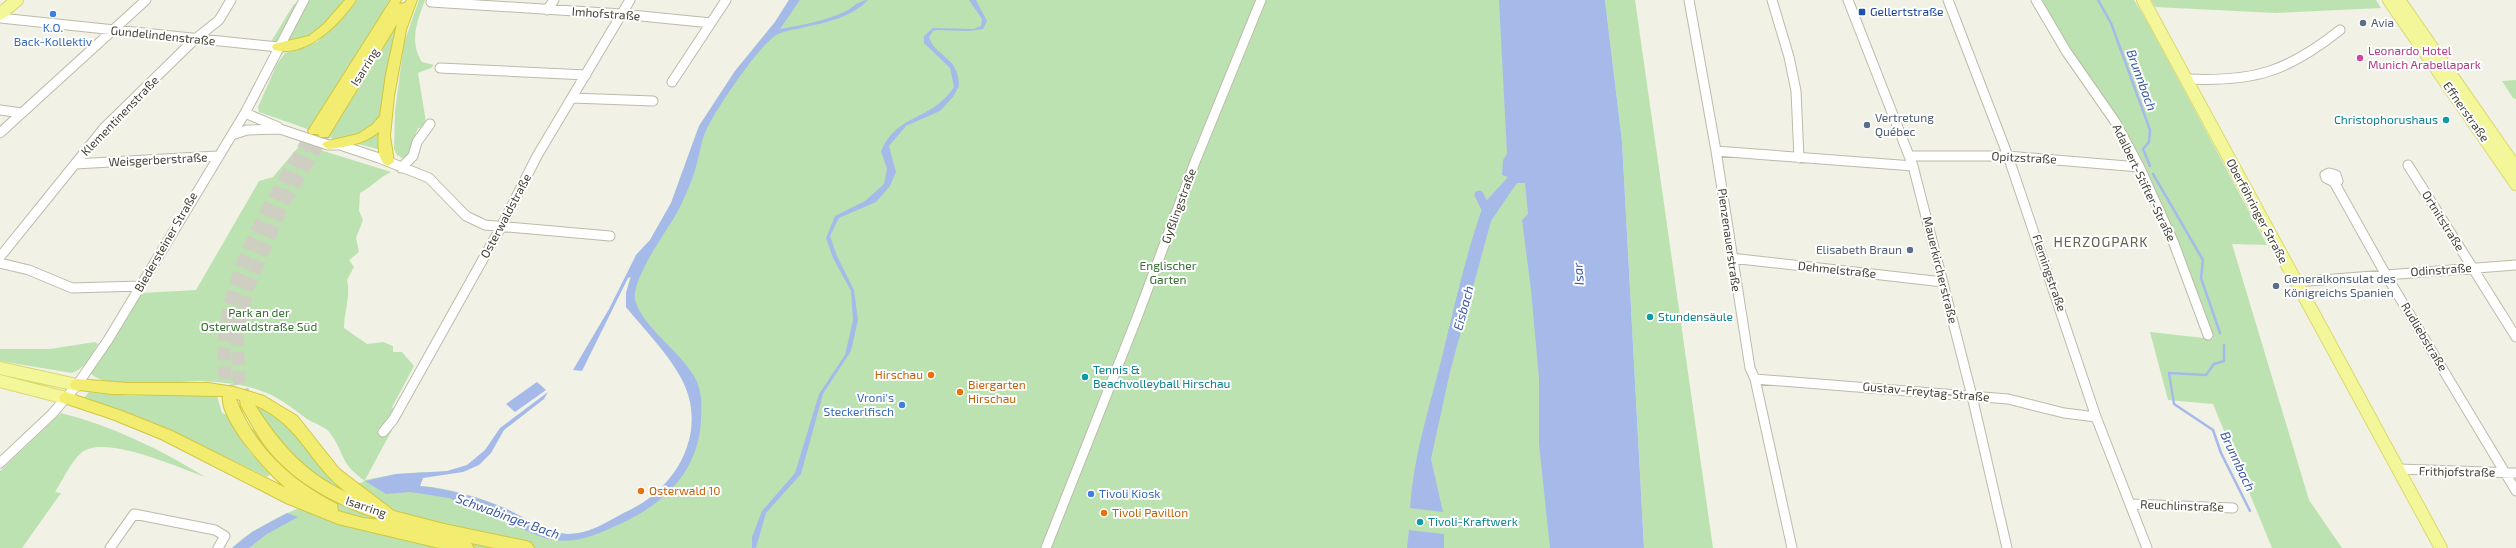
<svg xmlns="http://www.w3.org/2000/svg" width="2516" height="548" font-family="'Exo 2',sans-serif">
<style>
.green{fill:#bde2b1}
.water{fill:#a6baea}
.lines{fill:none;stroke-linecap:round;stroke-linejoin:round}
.stream{stroke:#a6baea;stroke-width:2.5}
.canal{stroke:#a6baea;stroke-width:9}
.highway-tunnel{stroke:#cecec2;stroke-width:13;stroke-dasharray:13 6;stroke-linecap:butt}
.minor-casing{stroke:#bcbba9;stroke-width:11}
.major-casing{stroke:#d9d96b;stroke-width:14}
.highway-casing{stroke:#d0c641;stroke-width:2}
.minor{stroke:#fff;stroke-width:9}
.major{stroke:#f4f69a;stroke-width:12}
.highway{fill:#f2ed70;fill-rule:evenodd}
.transit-dot{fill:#1a4fb4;stroke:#fff;stroke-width:1.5}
.shop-dot{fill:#3f7fe0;stroke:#fff;stroke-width:1.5}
.service-dot{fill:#5c6f8a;stroke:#fff;stroke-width:1.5}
.hotel-dot{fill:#d1479c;stroke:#fff;stroke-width:1.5}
.culture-dot{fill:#0f9aa8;stroke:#fff;stroke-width:1.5}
.food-dot{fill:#e8710a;stroke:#fff;stroke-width:1.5}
.labels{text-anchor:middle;stroke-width:4;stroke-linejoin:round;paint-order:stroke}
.transit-label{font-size:12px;fill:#164399;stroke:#fff;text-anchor:start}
.street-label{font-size:12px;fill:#434235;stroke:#fff}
.service-label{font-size:12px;fill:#4e5e75;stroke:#fff;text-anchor:start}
.shop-label{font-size:12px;fill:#366cbe;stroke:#fff}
.hotel-label{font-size:12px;fill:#b23c85;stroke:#fff;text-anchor:start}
.culture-label{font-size:12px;fill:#0d838f;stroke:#fff;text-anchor:start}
.park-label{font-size:12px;fill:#33702e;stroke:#fff}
.food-label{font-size:12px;fill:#c56008;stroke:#fff;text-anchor:start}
.water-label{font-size:13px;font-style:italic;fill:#3856a6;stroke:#fff}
.quarter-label{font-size:14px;letter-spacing:1px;fill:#65634e;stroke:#fff}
</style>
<rect width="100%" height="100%" fill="#f1f1e5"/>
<path class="green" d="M309 0H348C334 15 310 49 287 39Z
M356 0H390L310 130 259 112 258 107 277 64 285 53 317 42 331 29Z
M419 0H425C417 21 409 42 422 62L434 65 431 68 418 73 426 122 424 127 418 128 406 160 397 155 394 149 395 111 404 43Z
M789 0H1506L1529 183 1553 548H232C257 524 292 511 323 498 289 476 274 462 249 430L253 429C273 455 296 482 327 496L365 481C339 463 345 453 330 433 326 427 313 423 307 419 286 403 275 394 249 387 234 383 217 382 201 381 173 381 112 392 91 374L141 293 196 290 259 181 273 177 301 144 391 172C378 178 372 187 360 193L359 211 363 220 356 238 359 252 349 260 354 267 347 280C351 295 344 312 344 328L367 344 383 342 393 346V352H402L414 366 392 407 399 417 365 480 396 474 425 472 420 486C450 488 480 497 507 510 526 518 548 534 569 534 592 534 611 519 630 510 679 486 710 428 680 376 666 351 644 329 626 307V293L636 255 650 240 671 203 699 126 735 71 775 22Z
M1605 0H1635L1713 548H1644L1622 141Z
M2039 0H2134L2148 23 2267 245 2232 244 2309 500 2342 548H2272L2213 404 2168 400 2150 332 2213 339 2177 239 2138 154 2111 107 2068 51Z
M2151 0H2376L2381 8 2276 13 2155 7Z
M300 3 279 40 269 45 294 4Z
M399 22 384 114 373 130 339 141 328 137 384 47 382 46 396 23Z
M2516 80V99L2513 98 2502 81Z
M379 129 381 150 355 143Z
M95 342 98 344C91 355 85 369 72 373L0 361V349H50Z
M89 392C132 399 174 393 217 396L222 413 227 415 248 450 270 475 267 477 169 430 84 398Z
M257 407C297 424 309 460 340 487L336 490 303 468 261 418Z
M61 413C112 426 160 449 205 477 180 468 103 433 81 453 70 463 63 480 55 492L61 493 22 548H0V471Z"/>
<path class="water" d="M789 0H800L780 29C802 25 826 21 846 11 854 7 859 0 868 0 851 18 824 23 801 28 793 30 782 31 775 36 757 48 714 112 705 133 701 142 700 153 697 163 694 176 688 190 682 203 671 226 654 246 643 270 639 278 632 294 636 303 645 328 679 351 694 376 702 389 702 405 701 421 698 472 664 504 620 524 592 537 569 547 539 536L449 498 410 492 386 494 365 481 396 474 447 471 467 465 485 450 500 428 548 392 544 399 504 430 491 453 479 465 463 472 423 478 420 486C450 489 479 497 507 509 526 518 548 534 569 534 591 534 611 519 630 510 679 486 710 428 680 376 666 351 644 329 626 307V293L631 277 628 278 582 371 573 370 609 309 636 255 650 240 671 203 699 126 735 71 775 22Z
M969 0H976L987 21 983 29 969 31 937 30 933 31 929 37C936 58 959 56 959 86L953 97 940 111 906 126 889 146 896 172 890 186 876 202 839 218 830 236 837 256 854 290 858 320 851 351 823 394 801 474 766 513 756 548H752V537L762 511 795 473 819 394 845 355 853 320 851 291 833 258 826 238 835 216 865 201 884 184 887 169 881 151C897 113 932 121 954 87L950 68 924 43V36L933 28 973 29 981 26 982 19Z
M1499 0H1605L1622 141 1644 548H1550L1539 444V379L1531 290 1522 220 1528 214 1525 183H1517L1491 221 1450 372 1431 459 1443 512 1410 508C1413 459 1428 412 1440 365 1453 313 1464 260 1482 209L1480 202 1487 200 1508 177 1502 175 1503 160 1507 154Z
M537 382 546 390 515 412 506 404Z
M287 513 298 517 267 534 249 548H232L252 532Z
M1409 530 1444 534V548H1407Z"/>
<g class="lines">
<path class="stream" d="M2098 0 2111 23 2150 130 2149 142 2143 149 2150 166
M2153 174 2203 260 2201 278 2220 333
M2224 345V361L2214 364 2206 375 2169 373 2174 404 2213 430 2221 453 2250 511"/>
<path class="canal" d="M1479 195 1487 211"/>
<path class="highway-tunnel" d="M229 398C227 386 224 374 224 362 222 277 272 201 314 131
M246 402 239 380 237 335 248 287 283 203 324 134"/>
<defs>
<path id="minor" d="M432 0 431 2 621 14 711 23
M1689 0 1716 151 1750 368 1755 379 1792 548
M1772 0 1789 57 1796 91 1799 158
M1848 0 1913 166 1972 396 2007 548
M1948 0 2008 156 2096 417 2147 548
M2036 0 2066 51 2116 123 2140 168 2173 241 2208 335
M547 10 554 0
M0 18 278 47
M440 68 586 75
M2187 79C2254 82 2287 72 2340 30
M672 82 726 0
M572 98 653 101
M0 110 22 113
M245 113 278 127
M0 133 146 0
M232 135 247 130 280 129 328 145H340L379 158 429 178 466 216 485 225 610 236
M1716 151 1913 166
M1909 156H2008L2139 167
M75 164 217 156
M2408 165 2516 337
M401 168 413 156 417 142 430 124
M2329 173 2336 175 2338 181 2334 182 2326 178 2325 175Z
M2334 182 2386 275 2516 491
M0 257 104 128 194 40 219 20 231 0
M1731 258 1943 282
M0 263 29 270 72 288 141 286
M2295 282 2516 265
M1755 379 2008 399 2064 413 2096 417
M383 432 393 420 501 227 537 156 630 0
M0 463 52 414 77 385 108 340 245 113 304 0
M2398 469 2516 473
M2130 504 2233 508
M110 548 134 514 215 530 225 536 218 548
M1046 548 1138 315 1195 162 1261 0"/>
<path id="major" d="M2143 0 2441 548
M2389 0 2516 184
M2399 0 2516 168
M0 14 17 0
M0 368 77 385
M0 381 66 398"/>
<path id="highway" d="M345 0H356C340 24 307 58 274 50L272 47 274 44 309 36 324 24Z
M391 0H401L399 4 405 3 407 0H417L406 30 394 96 390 136 394 162 388 166C377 163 378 142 379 132 364 144 346 147 328 149L322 145 324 142 358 134 372 125 380 116 386 74 397 24 328 137H320L318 134H310L308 131Z
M77 379 127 383H208L234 387 264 396 297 416 339 469 394 511 444 524 526 541 531 543 534 548H494L471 543 474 548H439L338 524 286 503 161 439 112 419 61 402 59 398 61 394 66 392 122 411 172 431 286 488C268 474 219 419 223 396L111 394 72 389 70 385 72 381ZM236 399 240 400 241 406C248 418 255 431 263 443 291 482 338 506 382 520L363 518 338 511 337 504C291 481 255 448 236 399ZM255 405C303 427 309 465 346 492 305 473 279 443 255 405Z"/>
</defs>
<use href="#minor" class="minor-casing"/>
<use href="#major" class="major-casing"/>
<use href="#highway" class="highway-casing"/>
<use href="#minor" class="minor"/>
<use href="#major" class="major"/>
<use href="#highway" class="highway"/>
</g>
<rect class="transit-dot" x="1858" y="8" width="8" height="8" rx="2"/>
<g class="shop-dot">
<circle cx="53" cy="14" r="4"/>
<circle cx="902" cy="405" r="4"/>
<circle cx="1091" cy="494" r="4"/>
</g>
<g class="service-dot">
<circle cx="2363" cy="23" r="4"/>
<circle cx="1867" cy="125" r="4"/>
<circle cx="1910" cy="250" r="4"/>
<circle cx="2276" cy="286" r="4"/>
</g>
<circle class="hotel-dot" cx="2360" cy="58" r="4"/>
<g class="culture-dot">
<circle cx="2446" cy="120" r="4"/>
<circle cx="1650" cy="317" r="4"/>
<circle cx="1085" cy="377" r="4"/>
<circle cx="1420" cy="522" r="4"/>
</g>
<g class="food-dot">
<circle cx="931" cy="375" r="4"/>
<circle cx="960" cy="392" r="4"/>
<circle cx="641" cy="491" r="4"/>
<circle cx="1104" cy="513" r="4"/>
</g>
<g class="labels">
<g class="transit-label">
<text x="1870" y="16">Gellertstraße</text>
</g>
<g class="street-label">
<text transform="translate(606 14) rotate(4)" y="4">Imhofstraße</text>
<text transform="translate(163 36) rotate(6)" y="4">Gundelindenstraße</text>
<text transform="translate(365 67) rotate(-58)" y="4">Isarring</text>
<text transform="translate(2466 112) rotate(55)" y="4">Effnerstraße</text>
<text transform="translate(120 116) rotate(-46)" y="4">Klementinenstraße</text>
<text transform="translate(2024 158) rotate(3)" y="4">Opitzstraße</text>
<text transform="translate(158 160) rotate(-3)" y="4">Weisgerberstraße</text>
<text transform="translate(2144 183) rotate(64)" y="4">Adalbert-Stifter-Straße</text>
<text transform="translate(1179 206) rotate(-70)" y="4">Gyßlingstraße</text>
<text transform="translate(2257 211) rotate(62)" y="4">Oberföhringer Straße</text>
<text transform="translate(506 216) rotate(-62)" y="4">Osterwaldstraße</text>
<text transform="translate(2443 221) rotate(58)" y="4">Ortnitstraße</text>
<text transform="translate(1729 240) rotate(82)" y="4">Pienzenauerstraße</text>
<text transform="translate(166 242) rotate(-60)" y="4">Biedersteiner Straße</text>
<text transform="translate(1837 270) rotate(6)" y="4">Dehmelstraße</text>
<text transform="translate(1940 270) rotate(76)" y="4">Mauerkircherstraße</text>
<text transform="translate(2441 270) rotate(-4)" y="4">Odinstraße</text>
<text transform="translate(2049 273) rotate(71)" y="4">Flemingstraße</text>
<text transform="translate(2424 337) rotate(59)" y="4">Rudliebstraße</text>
<text transform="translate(1926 392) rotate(5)" y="4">Gustav-Freytag-Straße</text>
<text transform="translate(2457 472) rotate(1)" y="4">Frithjofstraße</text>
<text transform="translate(2182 506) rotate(2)" y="4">Reuchlinstraße</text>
<text transform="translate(366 507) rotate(19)" y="4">Isarring</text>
</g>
<g class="service-label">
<text x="2371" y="27">Avia</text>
<text x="1875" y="122">Vertretung<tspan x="1875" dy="14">Québec</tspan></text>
<text x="1902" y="254" text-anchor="end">Elisabeth Braun</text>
<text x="2284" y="283">Generalkonsulat des<tspan x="2284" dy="14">Königreichs Spanien</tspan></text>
</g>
<g class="shop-label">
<text x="53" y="32">K.O.<tspan x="53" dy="14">Back-Kollektiv</tspan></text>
<text x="894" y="402" text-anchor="end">Vroni's<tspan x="894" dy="14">Steckerlfisch</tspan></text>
<text x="1099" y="498" text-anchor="start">Tivoli Kiosk</text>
</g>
<g class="hotel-label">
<text x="2368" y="55">Leonardo Hotel<tspan x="2368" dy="14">Munich Arabellapark</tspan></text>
</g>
<g class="culture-label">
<text x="2438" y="124" text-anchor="end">Christophorushaus</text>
<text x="1658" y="321">Stundensäule</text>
<text x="1093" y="374">Tennis &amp;<tspan x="1093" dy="14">Beachvolleyball Hirschau</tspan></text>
<text x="1428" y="526">Tivoli-Kraftwerk</text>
</g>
<g class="park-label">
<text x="1168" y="270">Englischer<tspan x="1168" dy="14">Garten</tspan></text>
<text x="259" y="317">Park an der<tspan x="259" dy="14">Osterwaldstraße Süd</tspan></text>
</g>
<g class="food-label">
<text x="923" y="379" text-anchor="end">Hirschau</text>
<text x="968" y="389">Biergarten<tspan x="968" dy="14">Hirschau</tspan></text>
<text x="649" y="495">Osterwald 10</text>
<text x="1112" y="517">Tivoli Pavillon</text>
</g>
<g class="water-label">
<text transform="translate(2142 80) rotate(70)" y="5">Brunnbach</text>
<text transform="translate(1578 274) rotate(-94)" y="5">Isar</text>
<text transform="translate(1463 308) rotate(-75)" y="5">Eisbach</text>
<text transform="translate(2238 461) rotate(65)" y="5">Brunnbach</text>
<text transform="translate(508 516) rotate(20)" y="5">Schwabinger Bach</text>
</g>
<g class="quarter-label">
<text x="2101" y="247">HERZOGPARK</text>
</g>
</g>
</svg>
